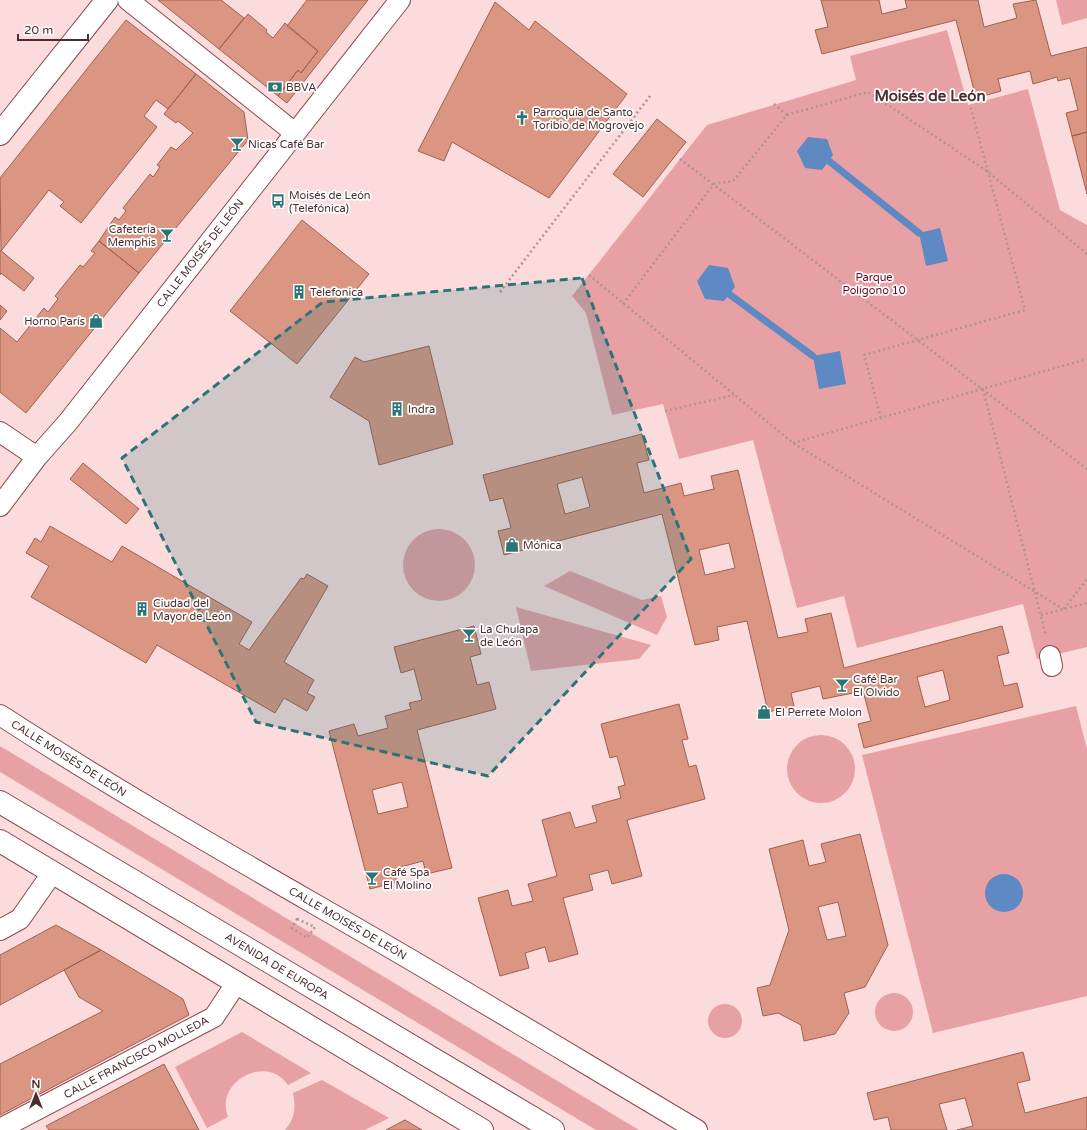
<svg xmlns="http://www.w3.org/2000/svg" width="1087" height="1130" font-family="'Varela Round',sans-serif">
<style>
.green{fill:#e7a1a4}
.water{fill:#5e89c2}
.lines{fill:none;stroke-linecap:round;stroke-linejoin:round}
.stream{stroke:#5e89c2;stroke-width:7}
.building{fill:#da9683;stroke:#a0604f;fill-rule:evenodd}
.minor-casing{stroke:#8a494e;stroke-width:22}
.secondary-casing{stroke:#8a494e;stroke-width:24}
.primary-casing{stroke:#8a494e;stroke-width:24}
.path{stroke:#b29394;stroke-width:2.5;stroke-dasharray:2 3;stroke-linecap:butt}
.minor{stroke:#fff;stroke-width:20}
.secondary{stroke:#fff;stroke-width:22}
.primary{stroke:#fff;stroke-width:22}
.marked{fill:#2b7576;fill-opacity:0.2;stroke:#2b7576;stroke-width:3;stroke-dasharray:8 5;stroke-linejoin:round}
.labels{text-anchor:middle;stroke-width:3.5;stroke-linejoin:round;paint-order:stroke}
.poi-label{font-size:11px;fill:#4b2d2f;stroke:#fff;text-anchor:start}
.street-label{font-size:11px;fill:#4b2d2f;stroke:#fff}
.park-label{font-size:11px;fill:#6a041e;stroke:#fff}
.district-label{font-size:15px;font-weight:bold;fill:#4b2d2f;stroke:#fff}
</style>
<rect width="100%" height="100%" fill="#fbdbdc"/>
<path class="green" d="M1056 0H1087V18L1062 25Z
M947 30 968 105 1028 89 1060 210 1087 225V647L1037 659 1023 604 857 648 844 596 797 608 753 440 679 459 663 404 612 415 586 313 572 296 707 125 856 80 850 56Z
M403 565a36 36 0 1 1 72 0a36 36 0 1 1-72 0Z
M570 571 642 600 661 596 667 617 657 635 544 586Z
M516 607 651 645 639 659 531 671Z
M1076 706 1087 749V996L933 1033 862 755Z
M787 769a34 34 0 1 1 68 0a34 34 0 1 1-68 0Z
M0 746 639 1130H596L0 772Z
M875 1012a19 19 0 1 1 38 0a19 19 0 1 1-38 0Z
M708 1021a17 17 0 1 1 34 0a17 17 0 1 1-34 0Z
M242 1032 311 1073 288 1085C267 1053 214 1082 228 1117L207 1128 175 1067Z
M322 1080 389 1118 365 1130H285C295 1119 296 1107 293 1093Z"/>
<path class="water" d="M808 137 827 139 833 155 822 170 805 168 797 151Z
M940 228 948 261 926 266 919 233Z
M709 265 728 268 735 287 724 301 705 299 697 281Z
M840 351 846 384 819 389 813 356Z
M985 893a19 19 0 1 1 38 0a19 19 0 1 1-38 0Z"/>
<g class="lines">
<path class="stream" d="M829 161 919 233
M729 294 813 356"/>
</g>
<path class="building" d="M158 0H221L244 18 219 49Z
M307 0H368L287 103 278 96 298 70 301 73 318 51 287 26Z
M821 0H879L882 14 907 8 905 0H978L984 27 1017 18 1013 4 1036 0 1051 56 1087 47V132L1072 136 1066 113 1078 110 1070 78 1058 81 1057 77 1033 84 1030 71 998 79 1001 91 976 98 956 20 822 54 815 30 828 27Z
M495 2 529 30 535 21 627 94 549 198 452 142 444 161 418 151Z
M248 14 267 30 266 32 273 38 285 23 318 51 301 73 298 70 278 96 219 49Z
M126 20 196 74 168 109 156 100 144 116 157 127 81 223 60 206 64 202 49 190 1 251 0 178Z
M196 74 244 112 248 140 139 273 99 241 115 217 119 220 126 211 123 208 150 174 153 177 160 167 157 165 171 147 176 150 193 133 178 121 176 123 164 114Z
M657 119 686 142 643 197 613 174Z
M1087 132V194L1072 136Z
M302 220 369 274 297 364 230 311Z
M99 241 139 273 26 413 0 392V328L17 342 44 308 48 312 58 299 55 296 80 265 83 267 95 253 91 251Z
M0 250 34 278 24 291 1 273 0 275Z
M0 305 7 311 0 320Z
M429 346 453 444 379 465 369 421 330 397 355 357 364 362Z
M642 434 649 460 637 463 644 493 681 483 684 496 714 489 711 476 738 470 778 638 808 632 805 619 831 613 844 668 1002 626 1009 653 997 656 1004 686 1017 683 1023 707 864 748 858 724 871 721 863 691 823 699 820 686 791 693 794 706 768 712 747 621 717 627 719 640 695 645 662 514 504 555 498 531 511 528 503 498 490 501 483 475ZM582 477 590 507 565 514 557 484ZM729 543 735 568 705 575 699 550ZM943 670 950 700 925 707 917 677Z
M83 463 139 509 126 524 70 479Z
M50 526 112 562 122 546 252 622 239 644 249 650 301 578 304 579 307 574 328 586 284 662 314 680 307 693 315 697 307 711 284 698 275 713 157 645 146 663 31 597 49 566 26 553 35 538 41 542Z
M474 626 481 654 470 657 477 685 489 682 496 709 417 730 452 868 426 874 423 861 393 869 397 882 370 889 329 731 354 724 358 736 388 728 385 716 411 709 409 703 422 700 414 669 401 673 394 647ZM402 782 408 807 378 814 372 790Z
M679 704 688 739 682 740 689 767 696 765 705 799 627 820 642 876 612 884 608 870 589 875 593 890 563 898 578 954 549 962 545 947 525 953 529 968 500 976 478 898 508 890 512 906 533 901 528 884 557 876 542 820 570 812 575 828 597 822 592 806 621 798 618 787 625 785 617 756 610 758 601 724Z
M860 834 888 945 865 987 844 993 849 1013 835 1034 804 1041 801 1025 778 1013 763 1016 757 988 770 985 789 930 769 849 803 840 809 866 826 862 821 844ZM838 902 846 936 827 940 818 907Z
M56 925 101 950 0 1005V955Z
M101 950 183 999 189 1015 0 1115V1064L103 1011 79 997 64 970Z
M1023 1052 1030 1080 1017 1083 1025 1113 1087 1097V1130H957L973 1126 965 1098 939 1104 947 1130H891L888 1117 874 1120 867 1093Z
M164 1064 199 1130H49L46 1126Z
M405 1120 422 1130H386Z"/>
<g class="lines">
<defs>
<path id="minor" d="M128 0 295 133
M0 432 37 457
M0 506 37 457 68 422 400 0
M1050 656 1052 666
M0 715C126 797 258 871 389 947 492 1007 594 1069 697 1130
M0 930 20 919 53 872
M0 1129 214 1017 237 982"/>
<path id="secondary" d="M0 134 107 0"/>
<path id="primary" d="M0 802 553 1130
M0 841 482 1130"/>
</defs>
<use href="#minor" class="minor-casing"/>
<use href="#secondary" class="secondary-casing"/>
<use href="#primary" class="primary-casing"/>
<path class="path" d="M774 104 787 115
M680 159 1087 469
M589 275 793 443 1063 609
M500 292 650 96
M623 304 714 184 733 181 787 115 868 92 987 171 1087 254
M983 389 1046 636
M665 411 734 395
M881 418 864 355 1025 310 970 105
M793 443 1087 359
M1064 609 1087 579
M1041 615 1087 603
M297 919 315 927 307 938 292 928Z"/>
<use href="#minor" class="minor"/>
<use href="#secondary" class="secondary"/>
<use href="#primary" class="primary"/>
</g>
<path class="marked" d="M582 278 691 559 488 776 256 722 122 458 323 302Z"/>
<defs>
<symbol id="bank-bare" viewBox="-9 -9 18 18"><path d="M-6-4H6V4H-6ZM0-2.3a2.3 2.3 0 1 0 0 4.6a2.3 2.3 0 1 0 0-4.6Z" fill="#2b7576" stroke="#fff" stroke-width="2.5" paint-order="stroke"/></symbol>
<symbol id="church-bare" viewBox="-9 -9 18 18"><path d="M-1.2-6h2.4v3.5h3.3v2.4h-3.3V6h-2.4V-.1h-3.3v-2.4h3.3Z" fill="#2b7576" stroke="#fff" stroke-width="2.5" paint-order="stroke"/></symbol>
<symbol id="bar-bare" viewBox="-9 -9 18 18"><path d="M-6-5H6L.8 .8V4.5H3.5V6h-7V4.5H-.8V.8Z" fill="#2b7576" stroke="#fff" stroke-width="2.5" paint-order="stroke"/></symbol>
<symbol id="bus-bare" viewBox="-9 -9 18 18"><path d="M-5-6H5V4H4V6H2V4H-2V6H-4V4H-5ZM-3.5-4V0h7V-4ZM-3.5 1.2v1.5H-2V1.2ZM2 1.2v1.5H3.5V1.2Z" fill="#2b7576" stroke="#fff" stroke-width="2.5" paint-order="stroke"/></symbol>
<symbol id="building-bare" viewBox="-9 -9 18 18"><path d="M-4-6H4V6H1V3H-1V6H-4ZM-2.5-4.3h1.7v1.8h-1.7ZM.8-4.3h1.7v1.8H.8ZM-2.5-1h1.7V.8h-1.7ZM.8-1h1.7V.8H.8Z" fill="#2b7576" stroke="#fff" stroke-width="2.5" paint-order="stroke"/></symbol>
<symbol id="shop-bare" viewBox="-9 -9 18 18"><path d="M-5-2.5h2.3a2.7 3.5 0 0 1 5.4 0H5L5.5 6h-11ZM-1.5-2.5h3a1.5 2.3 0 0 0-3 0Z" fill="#2b7576" stroke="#fff" stroke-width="2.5" paint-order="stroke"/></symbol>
</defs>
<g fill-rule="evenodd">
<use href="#bank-bare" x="265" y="77" width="20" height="20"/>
<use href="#church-bare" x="512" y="108" width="20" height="20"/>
<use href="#bar-bare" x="227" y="134" width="20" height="20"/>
<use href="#bus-bare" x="268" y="191" width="20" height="20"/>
<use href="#bar-bare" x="157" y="225" width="20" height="20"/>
<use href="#building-bare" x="289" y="282" width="20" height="20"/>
<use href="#shop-bare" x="86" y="311" width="20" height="20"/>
<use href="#building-bare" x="387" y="399" width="20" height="20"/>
<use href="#shop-bare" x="502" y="535" width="20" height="20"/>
<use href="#building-bare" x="132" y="599" width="20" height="20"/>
<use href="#bar-bare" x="459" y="625" width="20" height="20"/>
<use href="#bar-bare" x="832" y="675" width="20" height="20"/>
<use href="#shop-bare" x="754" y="702" width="20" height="20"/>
<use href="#bar-bare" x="362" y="868" width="20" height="20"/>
</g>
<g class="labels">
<g class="poi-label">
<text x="286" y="91">BBVA</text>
<text x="533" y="116">Parroquia de Santo<tspan x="533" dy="13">Toribio de Mogrovejo</tspan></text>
<text x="248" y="148">Nicas Café Bar</text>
<text x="289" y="199">Moisés de León<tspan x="289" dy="13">(Telefónica)</tspan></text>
<text x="156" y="233" text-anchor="end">Cafetería<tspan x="156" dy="13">Memphis</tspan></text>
<text x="310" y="296">Telefonica</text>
<text x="85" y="325" text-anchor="end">Horno París</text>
<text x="408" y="413">Indra</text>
<text x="523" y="549">Mónica</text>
<text x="153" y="607">Ciudad del<tspan x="153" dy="13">Mayor de León</tspan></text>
<text x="480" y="633">La Chulapa<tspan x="480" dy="13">de León</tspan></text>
<text x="853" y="683">Café Bar<tspan x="853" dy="13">El Olvido</tspan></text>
<text x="775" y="716">El Perrete Molon</text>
<text x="383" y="876">Café Spa<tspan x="383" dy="13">El Molino</tspan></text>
</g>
<g class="street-label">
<text transform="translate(200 253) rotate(-52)" y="4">CALLE MOISÉS DE LEÓN</text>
<text transform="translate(69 758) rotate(32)" y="4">CALLE MOISÉS DE LEÓN</text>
<text transform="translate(348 923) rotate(30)" y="4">CALLE MOISÉS DE LEÓN</text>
<text transform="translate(277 966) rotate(31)" y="4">AVENIDA DE EUROPA</text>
<text transform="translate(136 1057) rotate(-28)" y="4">CALLE FRANCISCO MOLLEDA</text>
</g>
<g class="park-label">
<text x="874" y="281">Parque<tspan x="874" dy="13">Polígono 10</tspan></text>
</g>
<g class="district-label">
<text x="930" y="101">Moisés de León</text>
</g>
</g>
<g transform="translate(36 1094)" stroke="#ffffff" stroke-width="3" paint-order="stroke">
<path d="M0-3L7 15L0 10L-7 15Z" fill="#4b2d2f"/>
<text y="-6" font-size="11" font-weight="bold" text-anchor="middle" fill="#4b2d2f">N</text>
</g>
<path d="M18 34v6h70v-6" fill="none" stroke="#4b2d2f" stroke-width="2"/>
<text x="24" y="34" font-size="12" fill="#4b2d2f" stroke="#ffffff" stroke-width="3" paint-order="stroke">20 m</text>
</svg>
